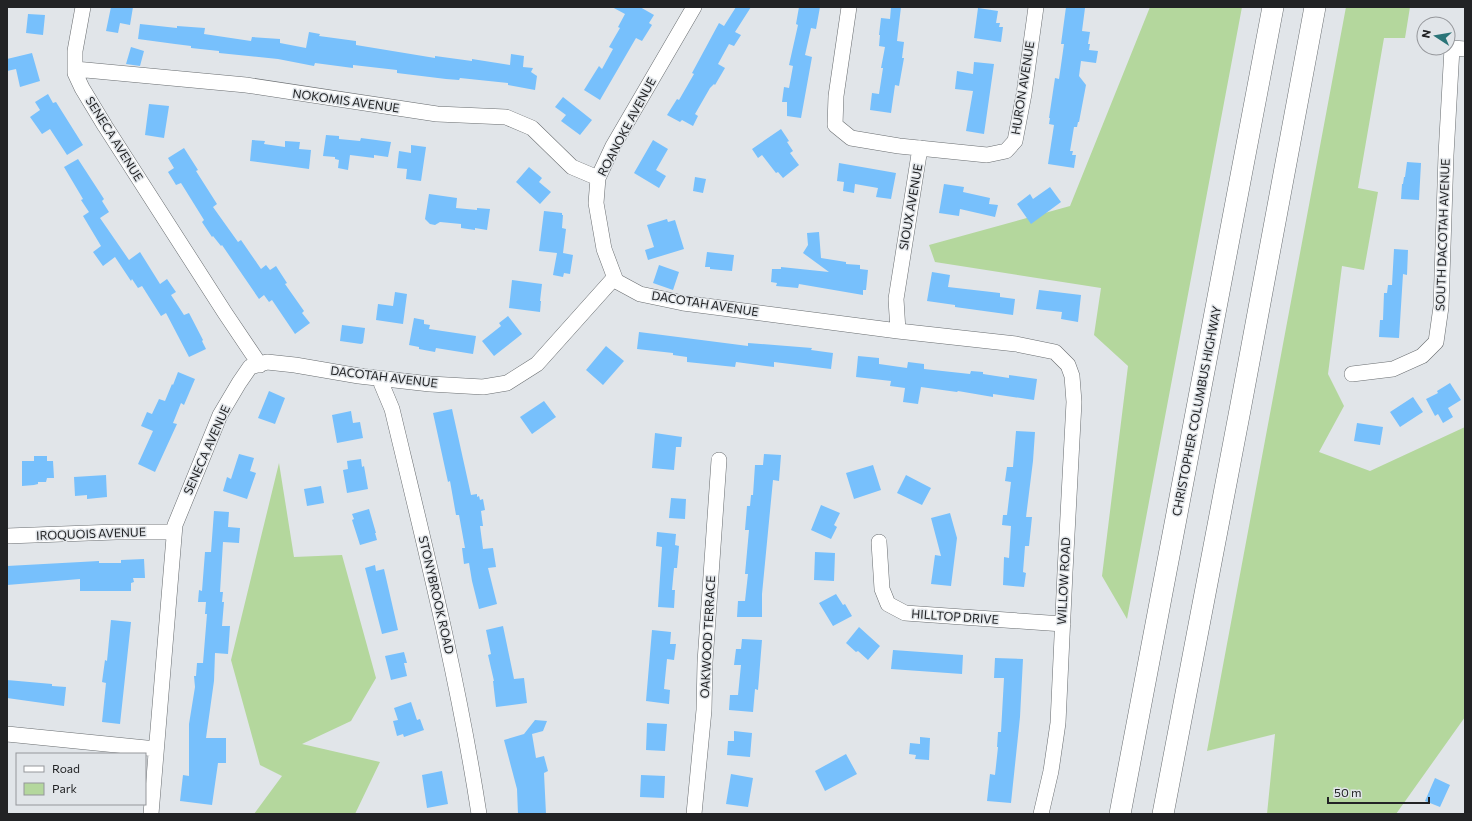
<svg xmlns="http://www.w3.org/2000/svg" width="1472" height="821" font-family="Commissioner,sans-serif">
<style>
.green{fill:#b4d79d}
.building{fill:#77c0fc}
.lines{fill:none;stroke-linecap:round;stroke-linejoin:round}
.minor-casing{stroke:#696d70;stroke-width:16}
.highway-casing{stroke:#696d70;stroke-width:22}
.minor{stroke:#fff;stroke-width:15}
.highway{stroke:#fff;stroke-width:21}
.labels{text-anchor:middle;stroke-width:3;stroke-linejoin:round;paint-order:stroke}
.street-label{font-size:12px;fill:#222325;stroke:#e1e5e9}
</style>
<rect width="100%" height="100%" fill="#e1e5e9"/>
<path class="green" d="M1150 7H1242L1127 619 1102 576 1128 366 1094 335 1101 288 935 262 929 245 1070 206Z
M1346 7H1410L1405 38H1384L1358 188 1378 192 1364 270 1342 266 1328 374 1344 406 1319 452 1370 471 1465 427V717L1396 814H1267L1275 734 1207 751Z
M279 463 294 557 342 555 376 678 351 721 302 744 380 762 355 814H254L282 776 260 765 231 660Z"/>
<path class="building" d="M111 7H133L130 25 120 23 118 33 106 31Z
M612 7H640L654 15 649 23 652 25 642 41 636 38 600 100 584 90 599 66 602 69 613 49 609 47 620 28 618 27 625 14Z
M736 7H751L735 32 741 35 734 46 729 44 718 64 725 68 715 85 714 84 710 88 695 114 698 116 693 126 682 120 680 122 667 115 677 99 679 100 694 74 692 73 719 23 724 26Z
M799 7H820L816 29 811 28 805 55 812 57 801 118 787 116V102H782L784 87 789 88 793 66 789 65 798 25 796 24Z
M891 7H901L897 41 904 42 902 58H904L899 86 895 85 891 113 870 110 872 93 879 94 883 68H881L885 47 879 46 880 35H879L881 18 890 19Z
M1066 7 1085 8 1082 31 1090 32 1088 44H1090L1089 50 1098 51 1096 63 1081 61 1079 76 1086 85 1079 122H1078L1077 127H1074L1070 151H1073L1072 155H1076L1074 168 1048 164 1054 125 1049 124 1050 118H1049L1055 78 1059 79 1064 44H1061Z
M978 8 998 11 996 23H1000L999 27H1003L1001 42 974 38Z
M28 14 45 15 43 35 26 33Z
M140 24 177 28V26L205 28 204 34 251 41 252 37 280 39V43L306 48 309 32 320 34 319 36 356 41V45L435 58V56L472 61V59L510 65 511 54 524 56 523 67 533 68 531 72 537 76 535 90 508 85V83L460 78 459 80 446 79 397 73V70L353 65V68L315 63 314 66 278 59 219 53V51L191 48V46L175 44 138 39Z
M131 47 144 51 140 66 126 64Z
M32 53 40 81 20 87 16 69 7 71V59Z
M974 62 994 64 984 134 966 131 973 91 955 89 957 71 973 74Z
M48 94 53 103 56 102 83 145 67 155 50 129 42 134 30 117 40 110 35 102Z
M563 97 592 120 580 135 561 121 566 115 555 107Z
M149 104 169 106 164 138 145 135Z
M781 129 789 141 787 142 793 151 790 153 799 165 783 178 778 172 776 173 762 155 758 158 752 149Z
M326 135 339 136V139L360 141 361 138 391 142 388 157 374 155V158L350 155 348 170 338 168 339 160 335 159V157L323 156Z
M252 140 265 141 264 144 285 147V141L300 142 299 149 311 150 309 169 250 161Z
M653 140 668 149 656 170 666 176 659 188 634 173Z
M411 145 426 147 421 181 406 179 407 169 397 168 399 151 411 153Z
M184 148 198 170 196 171 217 204 213 207 238 242 241 240 261 269 266 265 270 270 276 266 287 283 285 284 304 311 302 313 310 323 295 334 272 300 269 302 264 295 259 299 222 245 221 246 213 236 212 237 202 222 204 220 181 183 176 185 168 172 174 168 168 158Z
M78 159 104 199 102 201 109 212 100 218 129 260 140 252 160 284 167 279 176 292 171 295 184 315 189 313 203 340 202 341 206 349 189 357 166 313 161 316 142 286 138 288 132 279 131 281 115 257 103 266 93 252 101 246 83 216 89 212 81 200 83 199 64 167Z
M1407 162 1421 163 1419 200 1401 199 1402 184H1403L1404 177H1405Z
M839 163 896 173 891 199 876 197 878 188 855 184 854 193 843 191 844 182 837 181Z
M529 167 542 178 539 182 551 192 540 204 516 182Z
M695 177 706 179 703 193 693 191Z
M944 184 964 187 963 192 990 198 989 204 998 205 995 217 960 209 959 216 939 213Z
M1050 187 1061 202 1031 224 1017 204 1030 194 1033 199Z
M429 194 457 198 456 208 477 210V208L490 209 487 230 475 228V230L461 228V224L440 222 435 225 430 224 425 219Z
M544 211 562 213V215H563L562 228 566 229 563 253 573 255 570 274 564 273 563 277 553 275 557 253 539 251Z
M667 219 668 222 675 220 684 249 648 260 645 250 654 247 647 225Z
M819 232 821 258 846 262V264L860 265V269L868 270 866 290H863V295L799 284 798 288 776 286 777 283 771 282 772 269H781V267L829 272 803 253 808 245 807 233Z
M1394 249 1408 250 1407 275 1403 274 1399 338 1379 337 1380 320H1383L1384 293H1387L1388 285H1392Z
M707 252 734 255 732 271 710 269V267H705Z
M659 265 679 272 673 290 653 283Z
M932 272 950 275 948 287 1000 293V297L1015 299 1013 315 955 307V305L927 301Z
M512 280 542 284 540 301H541L540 312 509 308Z
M1039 290 1081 295 1078 322 1061 319 1062 312 1036 309Z
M395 292 407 294 403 324 376 320 378 304 393 306Z
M508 316 522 334 494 356 482 341 501 326 499 323Z
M414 318 424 320V324L430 325 429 329 476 336 473 354 436 348 435 352 419 349V347L409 345Z
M342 325 365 328 363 343 361 344 340 341Z
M639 332 748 346V343L812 348 811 350 833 353 831 369 774 362V367L736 362 735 367 687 362V357L673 355V353L637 349Z
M606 346 624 361 603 385 586 370Z
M858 356 879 358V364L907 368 908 362 924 364V369L970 374 971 371 983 372V374L1009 378V375L1037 379 1034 400 993 394V397L958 391 957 392 921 387 918 404 903 402 905 388 890 386 891 381 856 377Z
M178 372 195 379 184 405 181 403 173 423 177 424 155 472 138 464 153 431 141 426 147 412 152 414 159 399 165 401 172 384 173 385Z
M1450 383 1461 400 1448 408 1453 417 1443 423 1438 414 1435 416 1426 399 1438 393 1437 391Z
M269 391 285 398 275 424 258 418Z
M1413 397 1423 412 1400 427 1390 412Z
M544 401 556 417 532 434 520 417Z
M452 409 471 495 477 494V497L479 496 480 500 483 499 485 510 481 511 483 526H480L483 549 493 548 496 567 488 568 497 604 479 609 472 581 469 563 464 564 462 548H465L459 515H456L450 481 448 482 433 413Z
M351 411 353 423 360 422 363 438 337 443 332 415Z
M1357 423 1383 427 1380 445 1354 441Z
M1016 431 1035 432 1033 461 1026 517H1032L1029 546H1025L1023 572 1026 573 1024 587 1003 585 1004 557 1009 558 1011 526 1002 525 1003 515H1007L1011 482 1005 481 1007 467H1013Z
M655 433 682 437 681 447H676L674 470 652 468Z
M239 454 254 458 250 471 256 473 247 499 223 491 227 477 231 479Z
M764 454 781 455 779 481 773 480 762 594V617H737L738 601H745L748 574H745L749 530H745L747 506H750L751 495H753L755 465H763Z
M34 456H47V461H53L54 478H47L46 482H38V484L34 485 22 486V461H34Z
M361 459 362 467 364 466 368 489 347 493 343 470 348 469 347 461Z
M873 465 881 490 854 499 846 473Z
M106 475 107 497 87 499V495L75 496 74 477Z
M906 475 931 488 922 505 897 493Z
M321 486 324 503 307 506 304 489Z
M671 498 686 499 685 519 669 518Z
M821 505 840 513 834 525 837 527 831 539 811 530Z
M369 509 376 533H375L377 540 360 545 352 520 354 519 352 514Z
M214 511 229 512 228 527 240 528 239 543 223 542 220 592H223L222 602H224L222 626H230L228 654 215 653 214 681 206 738H226V763H218L212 805 180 801 183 775 189 776V724L195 687 194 676H196L197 663H203L207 614H205L206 602H198L199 590 202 591 205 552H211Z
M950 513 957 538 951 586 931 584 935 555 941 556 931 518Z
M657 532 676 534 675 545 679 546 677 568H674L672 590H675L674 608 658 607 662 547 656 546Z
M815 552 835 553 834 581 814 580Z
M144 559 145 578H133L134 582 131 583V591H80V579L7 585V566L99 561V563H121V560Z
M375 565 376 571 384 569 398 630 382 634 365 568Z
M836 594 843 605 845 604 852 616 833 626 819 603Z
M111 620 131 622 120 724 102 722 106 683 102 682 105 660 107 661Z
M503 626 514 679 524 678 527 703 496 707 493 681H494L488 655 491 654 486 630Z
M859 627 880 646 868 660 858 651 856 652 846 643Z
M652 630 671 632 670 644H676L674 660 667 659 664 689 670 690 669 704 646 701Z
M742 639 762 640 758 690 755 689 753 712 729 710 730 695H738L741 665H734L736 649H741Z
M893 650 963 655 962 674 891 669Z
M404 652 407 663H404L407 676 391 680 385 656Z
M995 658 1023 659 1020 717 1011 803 987 801 990 774 995 775 998 747H997L998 732H1001L1004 678H994Z
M7 680 52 684V686L66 687 64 706 7 698Z
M411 702 417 720 420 719 424 730 404 737 403 734 397 736 393 721 398 720 394 708Z
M535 720 547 721 543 731 532 734 536 758 544 756 548 771 544 773 546 814H518L517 789 504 740 524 734Z
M647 723 667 724 665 751 646 750Z
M734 731 752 733 750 757 727 755 728 741H734Z
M920 737 930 738 929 760 915 759 916 755 909 754 910 743 920 744Z
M846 754 857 774 825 791 815 771Z
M442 771 448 804 427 808 422 775Z
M731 774 753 778 748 807 726 804Z
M641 775 665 776 664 798 640 797Z
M1435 778 1450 785 1440 807 1425 801Z"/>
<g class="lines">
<defs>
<path id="minor" d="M83 7 75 51V73L82 88 105 126 225 313 260 365
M694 7 613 146 598 178 596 203 604 249 616 281 640 294 683 303 898 331 1016 344 1055 352 1068 365 1072 376 1074 402 1065 572 1058 723 1051 771 1041 814
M849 7 836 96 835 125 851 138 899 146 987 155 1006 151 1015 141 1024 94 1036 7
M75 69 246 85 437 114 506 117 532 128 572 167 598 178
M898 331 896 299 920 148
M1352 374 1393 369 1422 356 1436 342 1441 307 1446 155 1452 48 1465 49
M379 378 392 409C424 543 458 677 479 814
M7 536 116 532H174
M879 542 882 589 888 604 905 613 1063 624
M7 734 156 749
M151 814 175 525 220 415 239 383 250 367 267 362 295 365 359 376 430 384 483 387 507 383 537 364 614 278
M694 814 704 710 705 662 719 460"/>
<path id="highway" d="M1120 814 1273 7
M1163 814 1240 410 1315 7"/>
</defs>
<use href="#minor" class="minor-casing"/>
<use href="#highway" class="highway-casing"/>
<use href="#minor" class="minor"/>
<use href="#highway" class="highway"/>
</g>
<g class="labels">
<g class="street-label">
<text transform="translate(1023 88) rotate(-81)" y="4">HURON AVENUE</text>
<text transform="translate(346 101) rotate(8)" y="4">NOKOMIS AVENUE</text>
<text transform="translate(627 127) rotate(-62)" y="4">ROANOKE AVENUE</text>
<text transform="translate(114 139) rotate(58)" y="4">SENECA AVENUE</text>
<text transform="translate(911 207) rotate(-80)" y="4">SIOUX AVENUE</text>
<text transform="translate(1443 235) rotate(-88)" y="4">SOUTH DACOTAH AVENUE</text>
<text transform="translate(705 304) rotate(9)" y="4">DACOTAH AVENUE</text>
<text transform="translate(384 377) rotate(7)" y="4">DACOTAH AVENUE</text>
<text transform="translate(1197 411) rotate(-79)" y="4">CHRISTOPHER COLUMBUS HIGHWAY</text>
<text transform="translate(207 450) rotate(-66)" y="4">SENECA AVENUE</text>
<text transform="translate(91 534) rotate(-2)" y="4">IROQUOIS AVENUE</text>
<text transform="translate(1064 581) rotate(-87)" y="4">WILLOW ROAD</text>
<text transform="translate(436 595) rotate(77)" y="4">STONYBROOK ROAD</text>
<text transform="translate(955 617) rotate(4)" y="4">HILLTOP DRIVE</text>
<text transform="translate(708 637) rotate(-87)" y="4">OAKWOOD TERRACE</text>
</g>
</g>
<rect width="1472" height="821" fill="none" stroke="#222325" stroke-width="16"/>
<rect x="16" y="753" width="130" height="52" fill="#e1e5e9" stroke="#95979b"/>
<rect x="24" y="766" width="20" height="6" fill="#ffffff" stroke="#95979b"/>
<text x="52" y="773" font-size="12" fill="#222325">Road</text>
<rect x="24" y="783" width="20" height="12" fill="#b4d79d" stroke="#95979b"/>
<text x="52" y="793" font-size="12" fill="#222325">Park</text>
<g transform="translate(1436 36) rotate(282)"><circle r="19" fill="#e1e5e9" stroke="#95979b"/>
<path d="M0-3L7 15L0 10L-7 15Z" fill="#2a7478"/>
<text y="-6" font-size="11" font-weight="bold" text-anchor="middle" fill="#222325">N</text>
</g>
<path d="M1328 797v6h101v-6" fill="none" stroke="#222325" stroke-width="2"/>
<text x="1334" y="797" font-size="12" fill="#222325" stroke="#e1e5e9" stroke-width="3" paint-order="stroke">50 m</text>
</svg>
